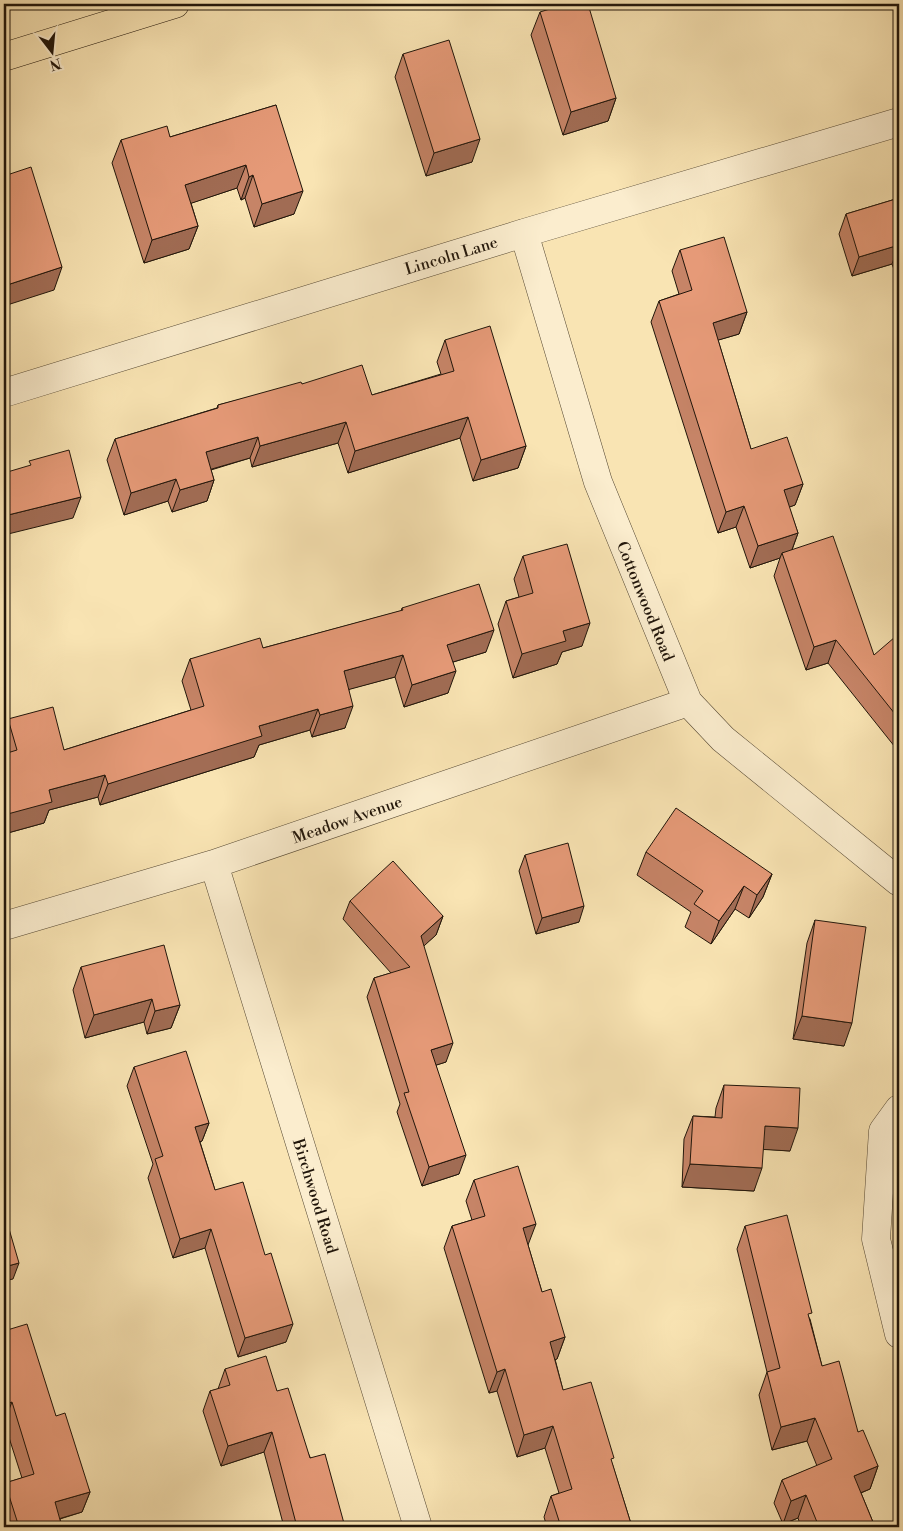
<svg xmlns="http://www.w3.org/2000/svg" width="903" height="1531" font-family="'Libre Bodoni',serif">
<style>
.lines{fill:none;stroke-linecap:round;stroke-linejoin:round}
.minor-casing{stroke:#564934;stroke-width:29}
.major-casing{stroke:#20150a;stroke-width:29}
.minor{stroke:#fbedce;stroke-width:28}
.major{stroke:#f9e4b3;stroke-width:28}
.wall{fill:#c68467;stroke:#20150a}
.shaded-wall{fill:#a16c54;stroke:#20150a}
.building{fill:#e69a78;stroke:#20150a}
.labels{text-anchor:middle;stroke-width:5;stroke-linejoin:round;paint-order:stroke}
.street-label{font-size:16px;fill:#20150a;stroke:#fbedce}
</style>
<rect width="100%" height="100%" fill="#f9e4b3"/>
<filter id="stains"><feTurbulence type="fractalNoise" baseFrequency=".004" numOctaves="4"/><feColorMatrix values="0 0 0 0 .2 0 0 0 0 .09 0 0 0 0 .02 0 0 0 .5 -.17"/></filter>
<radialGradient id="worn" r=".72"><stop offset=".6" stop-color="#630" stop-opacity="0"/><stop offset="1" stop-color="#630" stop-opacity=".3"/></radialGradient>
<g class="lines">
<defs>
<path id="minor" d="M524 233 598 482 688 702 723 739 899 882
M4 393 524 233 899 122
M214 864 418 1527
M4 926 214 864 688 702
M899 1109 883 1131 876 1239 899 1334"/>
<path id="major" d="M4 57 175 4"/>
</defs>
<use href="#minor" class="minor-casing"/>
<use href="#major" class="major-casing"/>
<use href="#minor" class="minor"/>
<use href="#major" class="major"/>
</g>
<path class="wall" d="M540 12 616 98 608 121 563 135 531 35Z
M403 54 472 162 426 176 395 77Z
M276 105 294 214 254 227 245 198 241 200 237 188 191 203 198 226 189 249 144 263 112 163 121 140 170 137Z
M899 198V283L892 264 852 276 839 234 846 214Z
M680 250 747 312 739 334 718 340 751 449 803 484 795 505 789 507 798 533 792 550 874 655 899 642V752L828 663 806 670 774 576 780 558 750 568 736 527 718 533 651 322 659 301 679 294 672 271Z
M445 340 526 446 518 468 473 481 460 438 348 473 338 443 252 467 250 458 211 470 214 480 207 501 172 512 168 501 124 515 107 460 115 439 217 408 218 405 302 384 372 395 441 374 437 362Z
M523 556 582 646 562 652 557 664 513 678 498 624 506 601 519 597 514 579Z
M402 608 486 652 453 662 448 693 404 707 395 677 349 689 345 728 312 737 310 730 259 745 254 757 100 805 98 797 49 810 44 823 4 834V732L8 719 64 750 191 710 182 681 190 659 263 648 401 611Z
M646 852 772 874 763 897 749 918 735 909 711 944 685 927 691 912 637 875Z
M525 855 579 922 536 934 519 871Z
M350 901 443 916 436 935 423 946 446 1062 436 1065 459 1174 422 1186 397 1112 400 1104 367 997 374 978 391 973 343 919Z
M815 920 844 1046 793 1039 807 943Z
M81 967 180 1005 171 1028 147 1034 144 1022 85 1038 73 990Z
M134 1067 209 1123 202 1141 200 1142 215 1190 286 1342 238 1357 205 1248 173 1258 148 1178 153 1164 127 1086Z
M724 1085 790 1151 763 1149 754 1191 682 1187 684 1139 693 1116 715 1117 716 1108Z
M474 1180 528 1245 542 1292 565 1337 557 1359H555L563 1390 612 1463 632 1527H547L544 1517 551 1496 559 1493 545 1448 517 1457 497 1391 489 1393 444 1248 452 1226 472 1220 466 1201Z
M745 1226 810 1319 822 1366 858 1432 878 1466 870 1489 861 1493 875 1527H801L798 1518 783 1524 774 1503 782 1480 817 1466 807 1441 772 1450 759 1395 767 1372 737 1249Z
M4 1331 56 1416 90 1492 82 1512 60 1519 62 1527H6L4 1521V1487L5 1483 22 1478 4 1422Z
M225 1369 277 1391 345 1527H284L264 1452 221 1466 203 1411 210 1391 218 1389Z"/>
<path class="shaded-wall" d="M616 98 608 121 563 135 571 112Z
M480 139 472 162 426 176 434 153Z
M246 165 237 188 177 208 185 185Z
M253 175 245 198 241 200 249 177Z
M303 191 294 214 254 227 262 204Z
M198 226 189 249 144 263 152 240Z
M899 245 892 264 852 276 859 257Z
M62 267 54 290 4 306V286Z
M747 312 739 334 705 344 713 323Z
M468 417 460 438 348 473 355 451Z
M346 422 338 443 252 467 260 446Z
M258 437 250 458 198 473 206 452Z
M526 446 518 468 473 481 481 460Z
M176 479 168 501 124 515 131 493Z
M214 480 207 501 172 512 180 490Z
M803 484 795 505 776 512 784 490Z
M81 497 73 518 4 535V516Z
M744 506 736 527 718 533 726 512Z
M798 533 790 555 782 553 780 558 750 568 758 546Z
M590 623 582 646 562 652 557 664 513 678 522 654 563 631Z
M494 630 486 652 440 666 447 645Z
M836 640 828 663 806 670 814 647Z
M403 655 395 677 336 693 344 671Z
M456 671 448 693 404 707 412 685Z
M353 706 345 728 312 737 320 715Z
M318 709 310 730 259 745 254 757 100 805 108 784 259 726Z
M105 775 98 797 49 810 44 823 4 834V815L49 790Z
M772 874 763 897 749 918 757 895Z
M744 886 735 909 711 944 719 921Z
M584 906 579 922 536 934 542 918Z
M443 916 436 935 414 955 421 936Z
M152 999 144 1022 85 1038 94 1015Z
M180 1005 171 1028 147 1034 155 1011Z
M802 1016 852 1023 844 1046 793 1039Z
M453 1043 446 1062 424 1069 431 1050Z
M209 1123 202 1141 189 1146 195 1127Z
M765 1126 798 1128 790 1151 756 1149Z
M466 1155 459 1174 422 1186 429 1167Z
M690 1164 762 1168 754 1191 682 1187Z
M536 1224 528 1245 515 1250 523 1228Z
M211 1229 205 1248 173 1258 180 1239Z
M19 1263 13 1279 4 1281V1267Z
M293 1324 286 1342 238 1357 245 1338Z
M565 1337 557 1359 542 1364 550 1342Z
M505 1369 497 1391 489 1393 497 1372Z
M12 1402 4 1422V1423V1405Z
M815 1418 807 1441 772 1450 781 1427Z
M553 1426 545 1448 517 1457 524 1435Z
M272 1432 264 1452 221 1466 228 1446Z
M878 1466 870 1489 845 1499 854 1476Z
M90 1492 82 1512 48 1522 55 1502Z
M806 1495 798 1518 783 1524 791 1501Z"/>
<path class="building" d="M566 4H588L616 98 571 112 540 12Z
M449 40 480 139 434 153 403 54Z
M276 105 303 191 262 204 253 175 249 177 246 165 185 185 198 226 152 240 121 140 167 126 170 137Z
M31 167 62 267 4 286V176Z
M899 198V245L859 257 846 214Z
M724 237 747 312 713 323 751 449 787 437 803 484 784 490 798 533 758 546 744 506 726 512 659 301 692 290 680 250Z
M490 326 526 446 481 460 468 417 355 451 346 422 260 446 258 437 206 452 214 480 180 490 176 479 131 493 115 439 218 408V405L301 382 302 384 362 365 372 395 454 371 445 340Z
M69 450 81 497 4 516V473L31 465 29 461Z
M833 536 874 655 895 637 899 642V719L836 640 814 647 782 553Z
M567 544 590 623 563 631 566 641 522 654 506 601 533 593 523 556Z
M479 584 494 630 447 645 456 671 412 685 403 655 344 671 353 706 320 715 318 709 259 726 262 736 108 784 105 775 49 790 52 802 4 815V754L17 750 8 719 53 707 64 750 204 706 190 659 260 638 263 648 403 610 402 608Z
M676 808 772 874 757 895 744 886 719 921 694 904 703 891 646 852Z
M568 843 584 906 542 918 525 855Z
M393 861 443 916 421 936 453 1043 431 1050 466 1155 429 1167 404 1093 409 1092 374 978 410 967 350 901Z
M815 920 866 927 852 1023 802 1016Z
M164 945 180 1005 155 1011 152 999 94 1015 81 967Z
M186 1051 209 1123 195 1127 215 1190 243 1182 265 1255 271 1253 293 1324 245 1338 211 1229 180 1239 155 1159 163 1156 134 1067Z
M724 1085 800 1088 798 1128 765 1126 762 1168 690 1164 693 1116 722 1118Z
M518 1166 536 1224 523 1228 542 1292 551 1289 565 1337 550 1342 563 1390 591 1382 614 1458 611 1459 632 1527H561L551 1496 572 1489 553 1426 524 1435 505 1369 497 1372 452 1226 485 1216 474 1180Z
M787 1215 812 1313 808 1314 822 1366 839 1361 858 1432 863 1430 878 1466 854 1476 875 1527H819L806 1495 791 1501 782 1480 832 1459 815 1418 781 1427 767 1372 780 1368 745 1226Z
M7 1222 19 1263 4 1267V1223Z
M4 1277 6 1285H4Z
M27 1324 56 1416 65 1413 90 1492 55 1502 62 1527H19L5 1483 34 1474 12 1402 4 1405V1331Z
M266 1356 277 1391 288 1388 310 1458 325 1454 345 1527H297L272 1432 228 1446 210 1391 230 1385 225 1369Z"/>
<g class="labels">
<g class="street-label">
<text transform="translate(451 255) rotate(-17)" y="6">Lincoln Lane</text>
<text transform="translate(646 601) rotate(68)" y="6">Cottonwood Road</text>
<text transform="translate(347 819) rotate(-19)" y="6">Meadow Avenue</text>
<text transform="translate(316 1196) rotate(73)" y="6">Birchwood Road</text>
</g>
</g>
<rect width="903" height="1531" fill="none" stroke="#f9e4b3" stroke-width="20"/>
<rect x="5" y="5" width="893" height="1521" fill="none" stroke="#20150a" stroke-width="2.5"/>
<rect x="10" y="10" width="883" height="1511" fill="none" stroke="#20150a"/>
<g transform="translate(52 52) rotate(164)" stroke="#fbedce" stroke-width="4" paint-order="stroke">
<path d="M0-4L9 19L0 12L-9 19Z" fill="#20150a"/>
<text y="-8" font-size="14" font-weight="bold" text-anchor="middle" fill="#20150a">N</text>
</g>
<rect width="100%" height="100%" filter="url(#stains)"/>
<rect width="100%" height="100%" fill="url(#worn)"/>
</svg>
